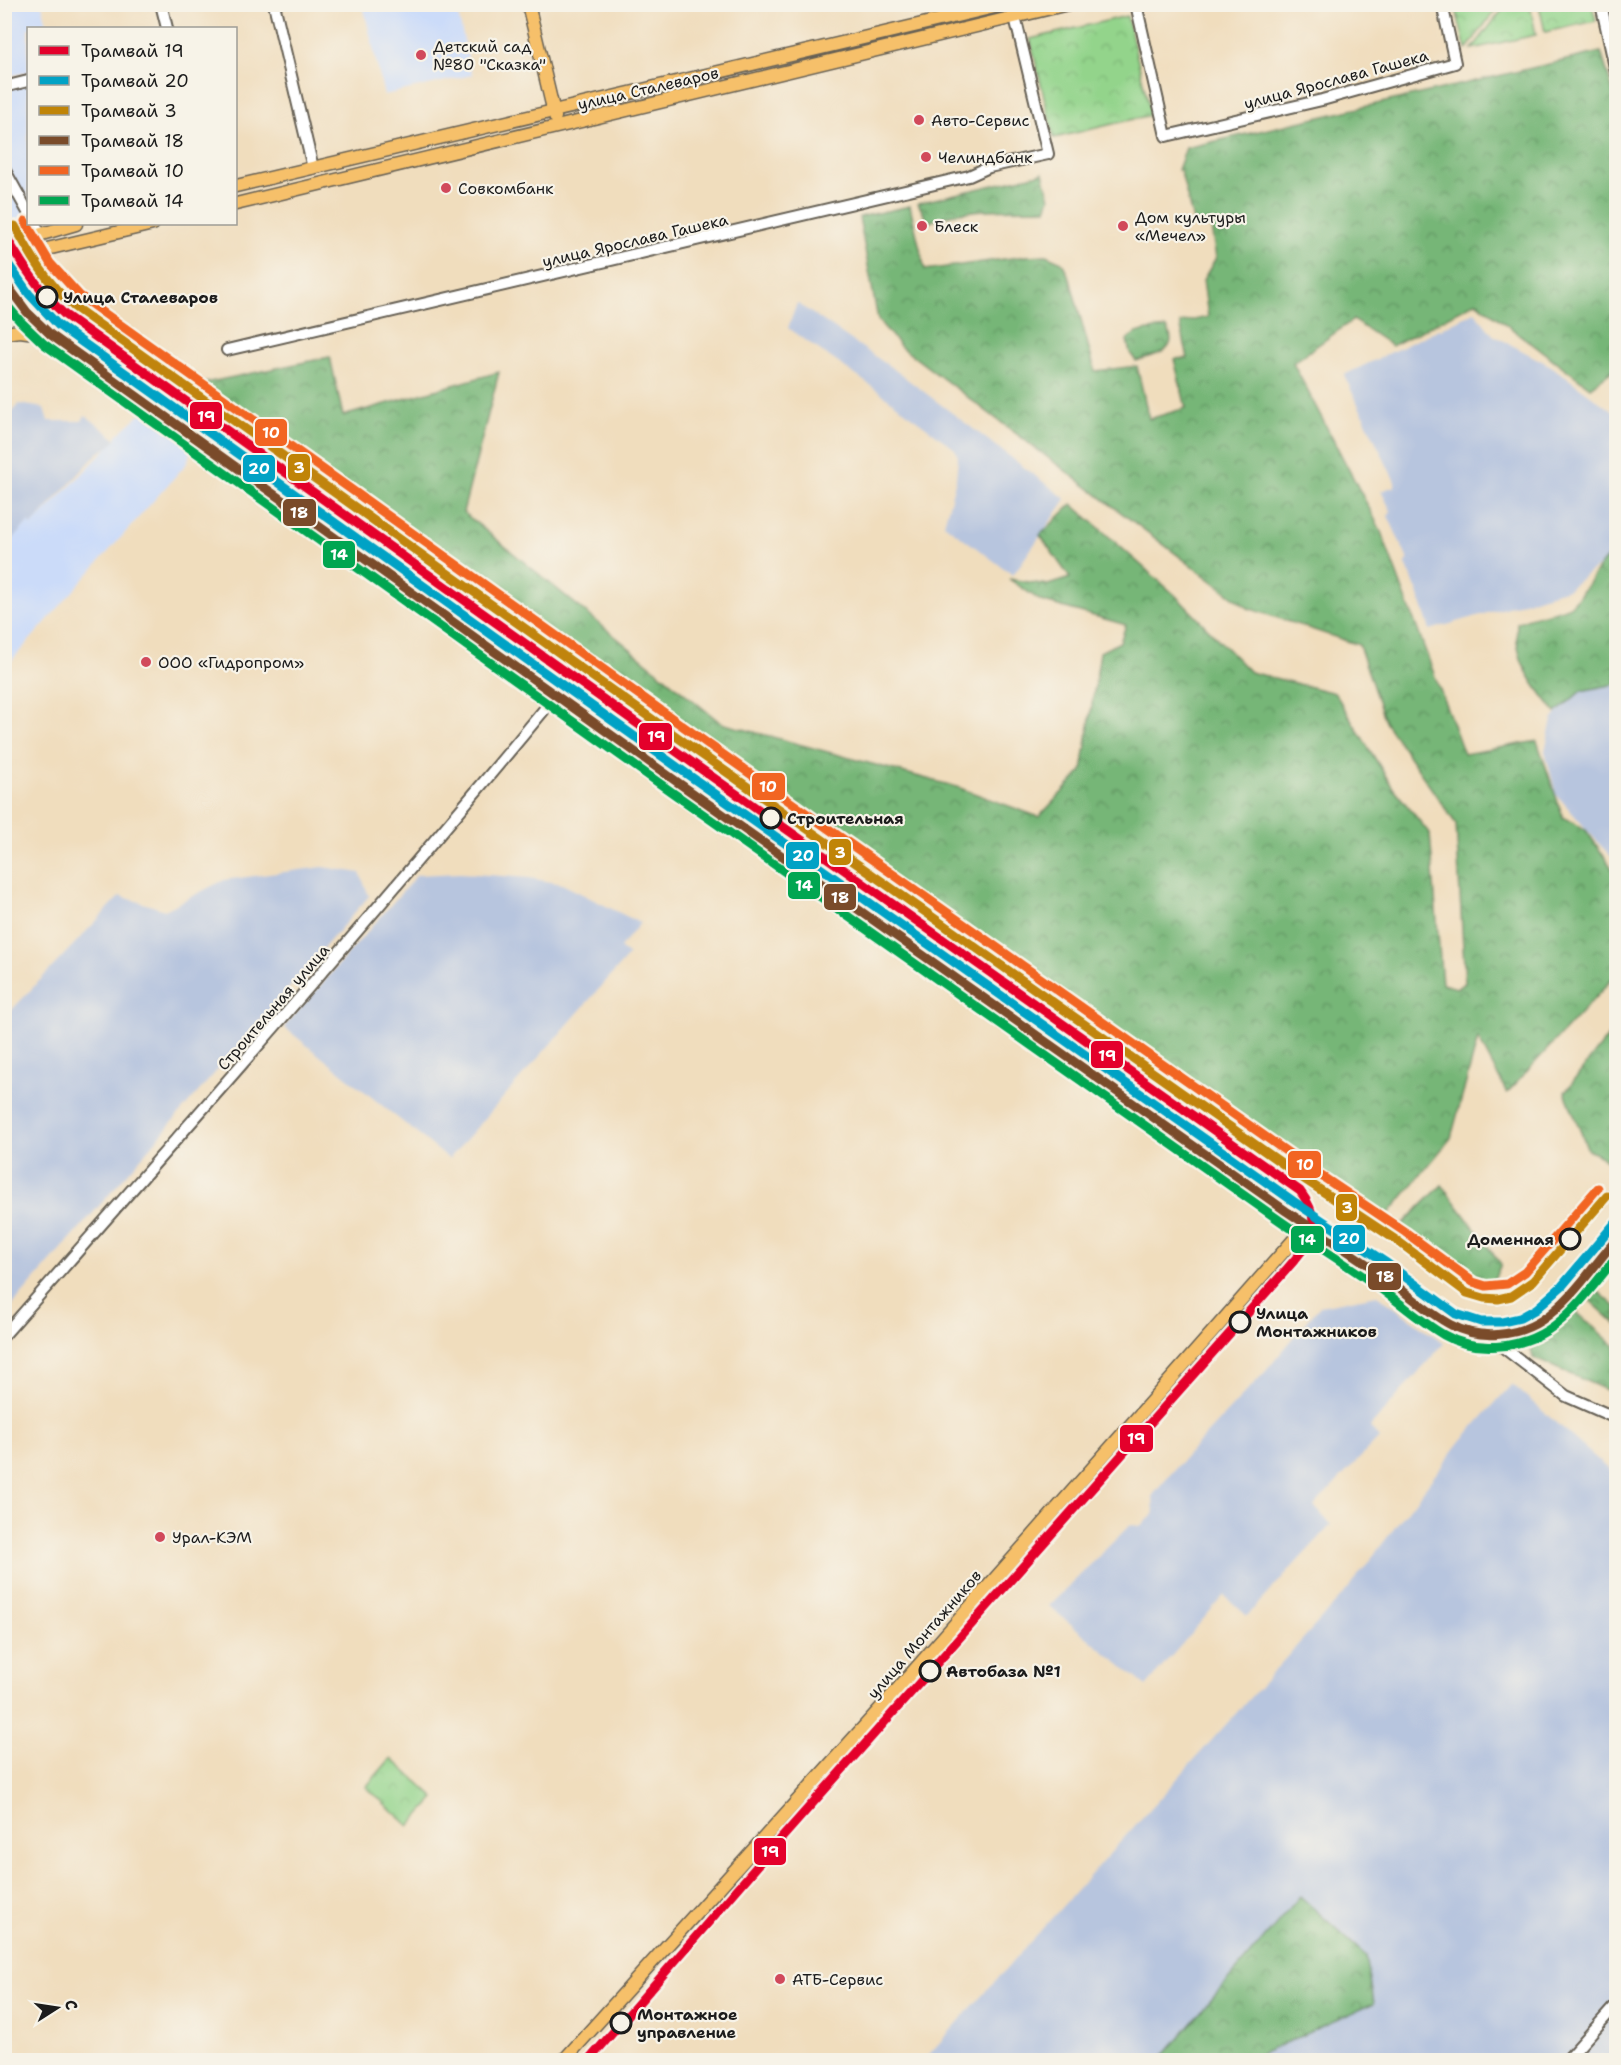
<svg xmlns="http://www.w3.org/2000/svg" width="1621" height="2065" font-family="'Shantell Sans',sans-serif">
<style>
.built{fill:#cbdbf9}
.industrial{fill:#b7c5de}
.forest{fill:url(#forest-crowns);stroke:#49694a;stroke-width:1.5}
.park{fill:url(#park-crowns);stroke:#587854;stroke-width:1.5}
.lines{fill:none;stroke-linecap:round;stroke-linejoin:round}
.minor-casing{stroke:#666054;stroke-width:14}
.major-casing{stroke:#666054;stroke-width:15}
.minor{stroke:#fff;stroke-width:10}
.major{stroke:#f6c06b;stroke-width:12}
.tram-1-casing{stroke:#f7f3e8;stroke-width:14}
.tram-2-casing{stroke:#f7f3e8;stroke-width:14}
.tram-3-casing{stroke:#f7f3e8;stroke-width:14}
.tram-4-casing{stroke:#f7f3e8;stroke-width:14}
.tram-5-casing{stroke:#f7f3e8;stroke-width:14}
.tram-6-casing{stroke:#f7f3e8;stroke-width:14}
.tram-1{stroke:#e4002b;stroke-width:9}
.tram-2{stroke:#01a2c5;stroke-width:9}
.tram-3{stroke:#c08407;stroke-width:9}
.tram-4{stroke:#7a4b2a;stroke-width:9}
.tram-5{stroke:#f26522;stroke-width:9}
.tram-6{stroke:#00a651;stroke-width:9}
.poi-dot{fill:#d1495b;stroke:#f7f3e8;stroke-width:2}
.stop-dot{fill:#f7f3e8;stroke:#1c1c1c;stroke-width:3}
.labels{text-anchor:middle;stroke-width:4.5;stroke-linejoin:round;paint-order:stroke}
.poi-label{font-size:16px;fill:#1c1c1c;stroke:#f7f3e8;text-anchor:start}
.street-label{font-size:16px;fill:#1c1c1c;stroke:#f7f3e8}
.stop-label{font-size:16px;font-weight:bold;fill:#1c1c1c;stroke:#f7f3e8;text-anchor:start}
.line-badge{stroke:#f7f3e8;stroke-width:2}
.badge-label{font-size:16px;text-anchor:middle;font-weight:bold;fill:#fff}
</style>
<defs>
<pattern id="forest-crowns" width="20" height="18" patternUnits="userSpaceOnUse" patternTransform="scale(1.5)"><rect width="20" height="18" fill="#76b677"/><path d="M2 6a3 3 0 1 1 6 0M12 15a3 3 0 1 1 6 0" fill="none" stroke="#609361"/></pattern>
<pattern id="park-crowns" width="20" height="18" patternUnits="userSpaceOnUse" patternTransform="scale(1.5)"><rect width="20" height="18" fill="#93d48b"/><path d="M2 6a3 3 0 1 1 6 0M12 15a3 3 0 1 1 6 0" fill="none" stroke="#7eb577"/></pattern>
</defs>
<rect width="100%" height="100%" fill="#f7f3e8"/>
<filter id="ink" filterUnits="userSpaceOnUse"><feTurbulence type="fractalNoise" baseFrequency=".0167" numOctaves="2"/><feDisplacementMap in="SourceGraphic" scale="12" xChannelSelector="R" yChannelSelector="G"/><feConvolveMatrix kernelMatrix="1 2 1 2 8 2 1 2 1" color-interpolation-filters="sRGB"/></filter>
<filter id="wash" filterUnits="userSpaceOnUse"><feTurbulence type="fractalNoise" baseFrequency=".008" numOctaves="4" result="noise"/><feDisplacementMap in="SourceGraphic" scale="24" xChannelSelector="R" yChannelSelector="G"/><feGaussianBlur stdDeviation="1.35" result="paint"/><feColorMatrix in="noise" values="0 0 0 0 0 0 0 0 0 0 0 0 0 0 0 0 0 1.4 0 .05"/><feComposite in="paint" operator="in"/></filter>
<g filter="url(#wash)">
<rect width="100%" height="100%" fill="#f0ddbd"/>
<path class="built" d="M367 4 447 5 458 14 472 75 384 95 363 5Z
M4 5H42L48 28H28V72L5 77V38L9 36Z
M28 84V223L9 229 4 221V89Z
M142 413 192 447 187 463 5 668V548L28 522 32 525 116 439 117 435Z"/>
<path class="industrial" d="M797 303 895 370 1066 499 1013 575 944 524 956 479 958 457 955 449 877 390 788 328Z
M1475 312 1493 335 1551 366 1616 414V556L1591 571 1568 589 1430 630 1417 590 1405 562 1408 560 1388 516 1391 511 1381 491 1395 486V482L1344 375Z
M19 404 44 408 48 421H82L85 415 116 439 110 446 98 453 32 525 28 522 5 548V421Z
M1616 685V861L1601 846 1556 794 1545 751 1552 720 1576 690Z
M323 867 360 873 369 896 5 1314V1017L120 896 165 910 224 880Z
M460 873 529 878 562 884 640 923 620 948 629 955 449 1159 284 1027 417 875Z
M1377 1295 1444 1343 1370 1427 1379 1438 1314 1506 1331 1525 1247 1616 1224 1595 1146 1686 1049 1606 1130 1525 1140 1526 1154 1515 1153 1495 1185 1457 1266 1371 1320 1306Z
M1512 1384 1613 1473 1616 1470V2060H924L1347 1590 1461 1441Z"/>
<path class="forest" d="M1601 52 1616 101V368L1590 387 1476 302 1392 346 1353 320 1293 363 1380 529 1464 754 1537 741 1563 817 1586 830 1616 874V975L1507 1093 1478 1038 1451 1138 1373 1233 279 462 171 390 330 357 343 416 499 372 463 512 721 723 957 787 1039 817 1082 771 1100 652 1120 642 1126 625 1041 601 1009 579 1048 585 1070 578 1040 535 1072 504 1175 595 1250 672 1335 693 1393 788 1430 834 1442 984 1457 988 1465 983 1456 824 1385 722 1359 645 1248 608 901 347 878 320 859 217 910 206 925 270 1026 256 1046 255 1062 262 1070 279 1095 371 1137 366 1149 419 1186 408 1174 359 1188 358 1180 323 1208 317 1203 280 1216 258 1211 227 1193 221 1181 172 1178 170 1186 148Z
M1043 173 1050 198 1046 209C1010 210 961 206 928 223L918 203Z
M1167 328C1181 352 1154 355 1136 361L1130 353 1127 340C1136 329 1153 330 1167 328Z
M1616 551V684L1581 691 1556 713C1534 685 1513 661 1517 623 1530 615 1562 612 1571 605 1589 589 1595 564 1616 551Z
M1616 1026V1165L1588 1150 1565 1092Z
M1442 1185 1501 1264 1487 1295 1394 1233Z
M1593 1287 1616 1307V1324L1585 1296Z
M1573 1309 1616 1347V1394L1533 1358 1531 1349Z
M1300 1896 1366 1956 1374 2003 1247 2060H1160Z"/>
<path class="park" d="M1455 5H1499L1466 50Z
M1506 5H1530L1536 35 1472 49Z
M1539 5H1592L1596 21 1545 32Z
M1127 16 1151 115 1054 138 1030 39Z
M391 1758 435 1798 409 1826 366 1787Z"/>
</g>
<g filter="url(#ink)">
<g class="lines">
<defs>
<path id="minor" d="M161 4 167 28
M274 4 313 168
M1136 4 1166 136 1322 100 1455 63 1442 4
M1601 4 1616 72
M4 87 28 81
M4 169 28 212
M35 224 40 233
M227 350 969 176 989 167 1048 154 1015 17
M4 1335C191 1123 378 911 558 693
M1499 1344 1566 1396 1616 1418
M1567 2060 1616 2005"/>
<path id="major" d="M528 4 555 117
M236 186 1007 4
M236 204 1068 4
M4 245 76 224
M4 261 17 256 153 224
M4 281 26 309 38 321 305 514 482 638 1314 1232 1455 1329 1482 1341 1499 1344 1528 1338 1541 1330 1573 1299 1616 1248
M4 333 20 331 57 336
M564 2060 888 1700 1306 1226"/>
</defs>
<use href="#minor" class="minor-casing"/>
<use href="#major" class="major-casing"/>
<use href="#minor" class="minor"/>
<use href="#major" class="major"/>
<defs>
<path id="tram-1" d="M4 233C21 264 39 291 65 315L694 764 1300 1191C1326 1225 1310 1242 1286 1270L779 1841 589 2060"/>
<path id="tram-2" d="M4 258 29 294 58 325 687 774 1293 1201 1385 1262 1456 1314 1481 1322H1502L1520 1318 1536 1309 1562 1286 1616 1222"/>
<path id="tram-3" d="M15 226C31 256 47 283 73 306L701 754 1307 1181 1399 1242 1467 1293 1484 1298 1498 1299 1511 1296 1533 1281 1607 1196"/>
<path id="tram-4" d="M4 281 27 312 51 335 680 784 1286 1211C1316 1231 1347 1250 1377 1271 1400 1287 1427 1313 1451 1325 1479 1340 1516 1337 1542 1320 1572 1300 1593 1266 1616 1240"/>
<path id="tram-5" d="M25 221 50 263 80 296 708 744 1314 1171 1405 1232 1473 1282 1486 1286 1507 1284 1525 1272 1598 1188"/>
<path id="tram-6" d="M4 302 20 321 44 344 673 793 1279 1220C1309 1241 1340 1260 1370 1281 1395 1298 1418 1320 1444 1335 1475 1353 1518 1349 1548 1330 1576 1312 1595 1282 1616 1258"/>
</defs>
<use href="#tram-1" class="tram-1-casing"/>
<use href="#tram-2" class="tram-2-casing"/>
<use href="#tram-3" class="tram-3-casing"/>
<use href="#tram-4" class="tram-4-casing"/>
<use href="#tram-5" class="tram-5-casing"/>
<use href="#tram-6" class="tram-6-casing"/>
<use href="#tram-1" class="tram-1"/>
<use href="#tram-2" class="tram-2"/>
<use href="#tram-3" class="tram-3"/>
<use href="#tram-4" class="tram-4"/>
<use href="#tram-5" class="tram-5"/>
<use href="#tram-6" class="tram-6"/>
</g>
</g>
<g class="poi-dot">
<circle cx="421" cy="55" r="6"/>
<circle cx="919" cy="120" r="6"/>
<circle cx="926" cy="157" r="6"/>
<circle cx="446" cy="188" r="6"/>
<circle cx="922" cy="226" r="6"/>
<circle cx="1123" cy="226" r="6"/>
<circle cx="146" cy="662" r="6"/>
<circle cx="160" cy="1537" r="6"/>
<circle cx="780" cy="1979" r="6"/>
</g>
<g class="stop-dot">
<circle cx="47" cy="297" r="10"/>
<circle cx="771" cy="818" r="10"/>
<circle cx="1570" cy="1239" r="10"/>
<circle cx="1240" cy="1322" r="10"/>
<circle cx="930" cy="1671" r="10"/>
<circle cx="621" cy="2023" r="10"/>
</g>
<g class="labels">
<g class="poi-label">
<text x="433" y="52">Детский сад<tspan x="433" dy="18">№80 "Сказка"</tspan></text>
<text x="931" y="126">Авто-Сервис</text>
<text x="938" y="163">Челиндбанк</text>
<text x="458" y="194">Совкомбанк</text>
<text x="1135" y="223">Дом культуры<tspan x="1135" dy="18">«Мечел»</tspan></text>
<text x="934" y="232">Блеск</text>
<text x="158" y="668">ООО «Гидропром»</text>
<text x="172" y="1543">Урал-КЭМ</text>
<text x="792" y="1985">АТБ-Сервис</text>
</g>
<g class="street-label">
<text transform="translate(1336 79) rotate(-15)" y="6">улица Ярослава Гашека</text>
<text transform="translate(648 88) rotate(-13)" y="6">улица Сталеваров</text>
<text transform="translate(635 240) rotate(-13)" y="6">улица Ярослава Гашека</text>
<text transform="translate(273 1007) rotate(-49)" y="6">Строительная улица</text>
<text transform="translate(924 1634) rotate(-49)" y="6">улица Монтажников</text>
</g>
<g class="stop-label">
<text x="63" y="303">Улица Сталеваров</text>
<text x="787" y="824">Строительная</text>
<text x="1554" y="1245" text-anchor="end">Доменная</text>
<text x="1256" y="1319">Улица<tspan x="1256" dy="18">Монтажников</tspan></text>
<text x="946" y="1677">Автобаза №1</text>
<text x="637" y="2020">Монтажное<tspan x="637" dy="18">управление</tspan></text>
</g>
</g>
<g class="line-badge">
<rect x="189" y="401" width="34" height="29" rx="6" fill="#e4002b"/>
<rect x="254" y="418" width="34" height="29" rx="6" fill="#f26522"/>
<rect x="287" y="453" width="24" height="29" rx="6" fill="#c08407"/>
<rect x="242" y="454" width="34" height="29" rx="6" fill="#01a2c5"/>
<rect x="282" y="498" width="35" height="29" rx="6" fill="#7a4b2a"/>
<rect x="322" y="540" width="34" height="29" rx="6" fill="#00a651"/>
<rect x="638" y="722" width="35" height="29" rx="6" fill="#e4002b"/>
<rect x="751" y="772" width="35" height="29" rx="6" fill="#f26522"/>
<rect x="828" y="838" width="24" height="28" rx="6" fill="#c08407"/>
<rect x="785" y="841" width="35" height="29" rx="6" fill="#01a2c5"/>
<rect x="787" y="871" width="34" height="29" rx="6" fill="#00a651"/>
<rect x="823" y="883" width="34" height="28" rx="6" fill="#7a4b2a"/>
<rect x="1090" y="1040" width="34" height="29" rx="6" fill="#e4002b"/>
<rect x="1287" y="1150" width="35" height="29" rx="6" fill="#f26522"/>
<rect x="1335" y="1193" width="23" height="29" rx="6" fill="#c08407"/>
<rect x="1332" y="1224" width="34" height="29" rx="6" fill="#01a2c5"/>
<rect x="1290" y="1225" width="35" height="29" rx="6" fill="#00a651"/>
<rect x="1367" y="1262" width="35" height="29" rx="6" fill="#7a4b2a"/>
<rect x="1119" y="1424" width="35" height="29" rx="6" fill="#e4002b"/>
<rect x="753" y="1837" width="34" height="29" rx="6" fill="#e4002b"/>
</g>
<g class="badge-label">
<text x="206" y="422">19</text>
<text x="271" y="438">10</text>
<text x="299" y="473">3</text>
<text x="259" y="474">20</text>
<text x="299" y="518">18</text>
<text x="339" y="560">14</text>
<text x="656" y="742">19</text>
<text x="768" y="792">10</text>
<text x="840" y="858">3</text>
<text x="803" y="861">20</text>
<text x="804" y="891">14</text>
<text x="840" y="903">18</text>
<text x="1107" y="1061">19</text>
<text x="1305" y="1170">10</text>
<text x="1347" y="1213">3</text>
<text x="1349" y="1244">20</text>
<text x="1307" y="1245">14</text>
<text x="1385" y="1282">18</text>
<text x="1136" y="1444">19</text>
<text x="770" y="1857">19</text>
</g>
<rect width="1621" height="2065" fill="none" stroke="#f7f3e8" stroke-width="24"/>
<rect x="27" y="27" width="210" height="198" fill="#f7f3e8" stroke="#9f9d96" stroke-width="1.5"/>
<rect x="39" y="46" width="30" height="9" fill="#e4002b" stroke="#9f9d96" stroke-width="1.5"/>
<text x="81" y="57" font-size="18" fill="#1c1c1c">Трамвай 19</text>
<rect x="39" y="76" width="30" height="9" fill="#01a2c5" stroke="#9f9d96" stroke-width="1.5"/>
<text x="81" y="87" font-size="18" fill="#1c1c1c">Трамвай 20</text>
<rect x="39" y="106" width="30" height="9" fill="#c08407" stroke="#9f9d96" stroke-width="1.5"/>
<text x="81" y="117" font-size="18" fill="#1c1c1c">Трамвай 3</text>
<rect x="39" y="136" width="30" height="9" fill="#7a4b2a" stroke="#9f9d96" stroke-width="1.5"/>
<text x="81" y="147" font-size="18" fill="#1c1c1c">Трамвай 18</text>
<rect x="39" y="166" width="30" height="9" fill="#f26522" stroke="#9f9d96" stroke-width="1.5"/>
<text x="81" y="177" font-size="18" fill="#1c1c1c">Трамвай 10</text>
<rect x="39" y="196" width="30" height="9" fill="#00a651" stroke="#9f9d96" stroke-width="1.5"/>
<text x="81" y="207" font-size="18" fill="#1c1c1c">Трамвай 14</text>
<g transform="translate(57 2008) rotate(78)" stroke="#f7f3e8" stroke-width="4.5" paint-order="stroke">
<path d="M0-4.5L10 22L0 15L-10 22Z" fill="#1c1c1c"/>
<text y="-9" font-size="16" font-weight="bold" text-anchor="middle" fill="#1c1c1c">С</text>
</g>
</svg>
